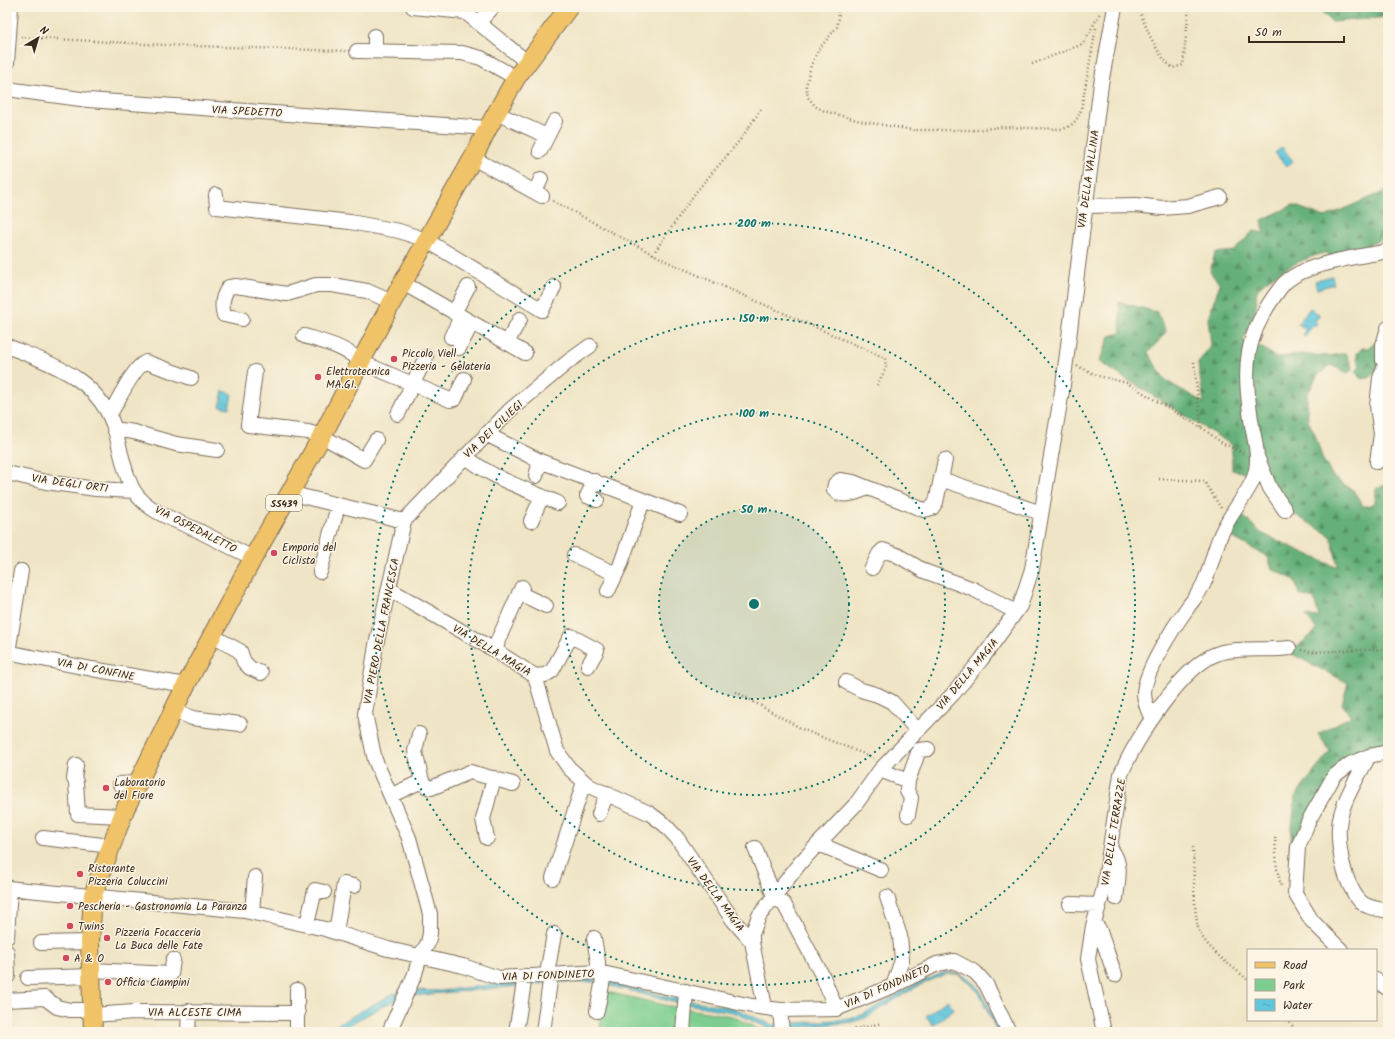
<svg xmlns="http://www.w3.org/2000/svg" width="1395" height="1039" font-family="Kalam,sans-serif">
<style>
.green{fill:#7ccd8f;stroke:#5c7c56}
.forest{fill:url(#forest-firs);stroke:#506d4c}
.water{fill:url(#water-ripples);stroke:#4d787d}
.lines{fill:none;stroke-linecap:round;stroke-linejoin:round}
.minor-casing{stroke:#7a6b58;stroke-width:16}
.major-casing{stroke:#7a6b58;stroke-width:20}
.path{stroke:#7a6b58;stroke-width:2.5;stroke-dasharray:1 3;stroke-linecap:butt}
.minor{stroke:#fff;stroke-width:14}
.major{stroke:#f0c369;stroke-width:18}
.ring{fill:none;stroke:#0f766e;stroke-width:2;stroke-dasharray:2 4}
.poi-dot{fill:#d1495b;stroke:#fcf5e5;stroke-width:1.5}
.labels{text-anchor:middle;stroke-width:3;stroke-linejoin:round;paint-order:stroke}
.shield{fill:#fcf5e5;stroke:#75675a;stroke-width:1}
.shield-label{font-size:10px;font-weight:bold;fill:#3b2a1e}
.street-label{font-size:11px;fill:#3b2a1e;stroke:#fcf5e5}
.poi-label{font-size:11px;fill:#3b2a1e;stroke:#fcf5e5;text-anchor:start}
.centre{fill:#0f766e;stroke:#fcf5e5;stroke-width:2}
.ring-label{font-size:12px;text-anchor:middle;font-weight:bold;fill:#0f766e;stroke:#fcf5e5;stroke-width:3;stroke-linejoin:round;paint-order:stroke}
</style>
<defs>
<pattern id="forest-firs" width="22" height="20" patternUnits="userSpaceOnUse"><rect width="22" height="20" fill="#65b07a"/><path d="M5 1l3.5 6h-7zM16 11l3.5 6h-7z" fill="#548f63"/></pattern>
<pattern id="water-ripples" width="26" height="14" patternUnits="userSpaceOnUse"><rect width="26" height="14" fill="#5fc6dc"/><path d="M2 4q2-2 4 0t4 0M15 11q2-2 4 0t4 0" fill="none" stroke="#53aabc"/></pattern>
</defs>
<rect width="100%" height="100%" fill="#fcf5e5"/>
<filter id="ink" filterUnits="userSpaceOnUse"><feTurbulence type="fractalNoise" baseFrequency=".025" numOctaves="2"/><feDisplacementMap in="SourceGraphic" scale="8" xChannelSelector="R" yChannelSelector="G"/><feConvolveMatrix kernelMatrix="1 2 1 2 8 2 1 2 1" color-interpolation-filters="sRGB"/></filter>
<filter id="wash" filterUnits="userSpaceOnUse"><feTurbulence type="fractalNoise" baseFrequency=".012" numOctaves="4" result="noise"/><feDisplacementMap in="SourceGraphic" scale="16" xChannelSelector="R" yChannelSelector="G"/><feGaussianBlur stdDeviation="0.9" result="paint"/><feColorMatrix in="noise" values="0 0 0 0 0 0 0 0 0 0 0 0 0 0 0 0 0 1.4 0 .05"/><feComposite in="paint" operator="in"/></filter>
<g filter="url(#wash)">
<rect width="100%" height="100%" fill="#efe4c5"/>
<path class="green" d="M603 991 669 1006 732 1016 764 1032H600Z"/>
<path class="forest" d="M1317 7H1388V17L1332 22Z
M1388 190V245L1384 246 1383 238 1365 247 1332 257 1326 253C1309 255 1265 276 1257 291 1255 296 1258 302 1256 306 1253 318 1248 330 1243 341L1263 348 1276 358 1299 354 1329 356 1346 353 1353 369 1348 373 1331 365 1317 376 1307 395 1308 421 1315 434 1322 458 1334 478 1353 490 1363 506H1368L1375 502 1376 489 1388 484V748L1354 756 1302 826 1289 858 1295 797 1330 751 1318 734 1351 716 1342 704 1348 683 1290 653 1317 630 1306 616 1319 617 1314 599 1299 595 1295 580 1272 569 1268 557 1228 535 1242 515 1261 533 1333 566H1338L1331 536 1275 503 1260 476 1232 470V445L1099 362 1110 336 1121 333 1119 302 1157 312 1166 332 1148 353 1165 380 1204 403 1198 363 1211 345 1208 318 1220 284 1210 272 1215 253 1234 251 1253 231 1264 233 1262 220 1293 205 1325 217Z
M1381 341C1379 355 1380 383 1360 378L1356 372 1360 365 1357 359V353L1362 348H1368L1374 342Z"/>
<path class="water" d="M1282 147 1293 161 1287 167 1275 153Z
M1332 276 1334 284 1317 289 1315 281Z
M1310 308 1320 315 1315 321 1317 324 1312 326 1305 336 1303 335 1306 329 1298 324Z
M223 391 232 394 229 408 220 406Z
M945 972C983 973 985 1005 1000 1032H997L980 994 970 983 958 974H945L916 987 865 1018 852 1022 773 1030 733 1012 670 1001 596 982H562L410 996 391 1002 335 1032H324L392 994 412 990 440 991 512 982 597 979 668 997 734 1008 772 1025 850 1019 862 1015 914 985Z
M947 1000 954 1009 933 1025 926 1016Z"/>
</g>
<g filter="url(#ink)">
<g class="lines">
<defs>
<path id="minor" d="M413 7 465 12 527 62
M478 23 493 7
M357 51 462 53 481 58 516 78
M375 51V36
M7 63 11 7
M7 89 88 100 488 128
M496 113 547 136
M540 151 555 121
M473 158 542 196
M535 192 541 179
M216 195 217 207 350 222 399 231 426 240 542 310 554 287
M1084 206 1136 205 1162 208 1188 206 1220 197
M403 283 525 353
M454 313 468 287
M242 319 224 315C221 305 222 296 229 287L236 286 287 294 316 285H332L367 291 392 302
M1388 328 1383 345V360L1388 363
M304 336C324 342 346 347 361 362L450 400 455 399 464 379
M451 337 461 317
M507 343 520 319
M7 346C53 365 99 378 115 430 120 447 125 477 134 491 148 513 179 521 201 532 218 541 235 549 253 558
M459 348 472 323
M255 372 248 425 308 432 322 436 364 460 376 440
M110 414C118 401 134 366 146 362L191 378
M398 414 426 357
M114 429 134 432 176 444 217 450
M486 434 540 461 680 514
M465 456C491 478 526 489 558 503
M1258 459 1270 488 1285 510
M1377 462 1381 434 1377 406 1380 378 1386 362
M7 473 46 482 96 489 134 491
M536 476 540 461
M941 479 1041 513
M595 481 587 496 597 500
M868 488C858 492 842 499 834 490L835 484 840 480 853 482 924 510 932 508 936 502 945 460
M289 493 404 521
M531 521 542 496
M574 555 616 574
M872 568 879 554 883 550 897 555 924 571 973 589 1016 612
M320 572 338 506
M389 589 496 651 535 676 557 751 569 768 589 786 649 813 665 825 677 838 733 920 752 942 765 1007
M608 591 620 566 643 501
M519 593 546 606
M212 636 240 651 244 662 250 668 261 673
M496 651 498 640 522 587
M7 652 92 669 186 685
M8 653 21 571
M535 676 545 675 552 671 571 636 597 650 588 666
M846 682 861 690 878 695 892 702 917 730
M174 710 192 718 240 724
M1152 719C1148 711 1144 702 1144 693 1145 671 1174 626 1188 607 1193 600 1199 593 1203 585 1212 567 1214 546 1224 528 1232 512 1244 498 1252 482 1261 463 1256 446 1252 426 1243 367 1243 336 1281 287 1299 263 1360 257 1388 251
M1369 756C1360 773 1347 793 1342 811 1334 835 1342 881 1360 901 1366 908 1379 909 1388 911
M76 765 74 779 76 782 78 814 122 816
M880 770 908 781 907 791 911 798 908 815
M422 781 426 786 431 788 470 772 513 784
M908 781 919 750 928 749
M120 784 138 783
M392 795 422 781 415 751 419 734
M599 814 607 793
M43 838 111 846
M487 838 483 819 494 778
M819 844 881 870
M755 848 774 896 784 904 823 977 836 1009
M1111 849C1123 864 1118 880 1116 898
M553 878 584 782
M7 888 245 911 325 929 388 949 463 966 499 978 598 972 752 1006 780 1010 836 1009 893 986 937 964 954 961 975 972 986 984 1009 1032
M887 897 900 936 902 960 893 986
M1070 904 1099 905
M252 912 255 877
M1094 923 1099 929 1115 975
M307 924 315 890 324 892
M336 932 344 884 354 886
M7 937 10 888
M594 938 598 962V972
M752 942V934L759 916 800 863 856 804 880 770 953 694 981 660 1020 606 1032 569 1063 385 1101 84 1115 7
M41 943 90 942
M1341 950 1312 921 1295 893 1298 847 1309 820 1334 776 1350 764 1369 756 1388 752
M7 952 8 976
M92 970 171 974 173 960
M547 974 554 934
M28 978 92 976
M1376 980 1388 989
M7 1000 45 998 57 1007 70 1010H93
M780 1010 782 1032
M597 1011 604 974
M93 1015 134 1012 298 1013
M188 1032 189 1011
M297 1032V990
M389 1032 415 974 420 956 428 943 430 933V914L409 838 375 760 365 714 376 645 404 521 509 411 569 361 590 346
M516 1032 525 976
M543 1032 551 974
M683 1032 686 991
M1104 1032 1088 959 1093 926 1104 888 1121 774C1135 740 1183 664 1219 653 1238 647 1269 651 1289 648"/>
<path id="major" d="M93 1032 90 942 93 895 125 809 186 685 253 558 322 436 392 302 473 158 488 128 516 78 569 7"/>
</defs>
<use href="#minor" class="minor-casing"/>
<use href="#major" class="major-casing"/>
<path class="path" d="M837 7 839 18 837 27 819 49 811 65 806 86 808 97 815 106 824 111 860 121 913 130H977L999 127 1063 129C1074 125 1077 120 1081 110L1096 28
M1138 7C1145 25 1157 57 1173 68L1183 65 1189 7
M21 37 165 45 346 51
M1032 64 1083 44 1100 13
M553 201 666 261 885 358 886 368 877 385
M653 254 696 192 740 140 762 108
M1194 362 1201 427
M1077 366 1099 376 1127 383 1205 430 1222 443 1243 453
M1159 479 1204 481 1221 508
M1301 650 1309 652 1388 649
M736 692 804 730 874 758
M1275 837 1277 869 1281 886
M1193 847C1194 864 1193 919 1200 933 1210 952 1232 966 1248 980
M1286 1020 1299 1032
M843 1032 882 1023"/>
<use href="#minor" class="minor"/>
<use href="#major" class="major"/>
</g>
</g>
<circle cx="754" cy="604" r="95" fill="#0f766e" fill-opacity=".12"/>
<g class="ring">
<circle cx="754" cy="604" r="95"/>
<circle cx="754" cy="604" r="191"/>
<circle cx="754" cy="604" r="286"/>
<circle cx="754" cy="604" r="381"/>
</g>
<g class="poi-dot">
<circle cx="394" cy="359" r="4"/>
<circle cx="318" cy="377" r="4"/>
<circle cx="274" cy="553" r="4"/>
<circle cx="106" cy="788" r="4"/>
<circle cx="80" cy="874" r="4"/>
<circle cx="70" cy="906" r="4"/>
<circle cx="70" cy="926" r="4"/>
<circle cx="107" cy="938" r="4"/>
<circle cx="66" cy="958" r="4"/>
<circle cx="108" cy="982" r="4"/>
</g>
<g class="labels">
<rect class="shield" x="266" y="495" width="36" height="16" rx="3"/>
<g class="shield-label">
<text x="284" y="507">SS439</text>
</g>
<g class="street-label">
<text transform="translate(247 111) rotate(3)" y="4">VIA SPEDETTO</text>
<text transform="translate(1088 179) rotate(-82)" y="4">VIA DELLA VALLINA</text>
<text transform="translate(493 429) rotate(-44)" y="4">VIA DEI CILIEGI</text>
<text transform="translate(70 483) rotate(8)" y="4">VIA DEGLI ORTI</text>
<text transform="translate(196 529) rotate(27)" y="4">VIA OSPEDALETTO</text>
<text transform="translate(381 631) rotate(-79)" y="4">VIA PIERO DELLA FRANCESCA</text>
<text transform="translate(492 650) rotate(31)" y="4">VIA DELLA MAGIA</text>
<text transform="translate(96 669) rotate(11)" y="4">VIA DI CONFINE</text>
<text transform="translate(967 674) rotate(-50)" y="4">VIA DELLA MAGIA</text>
<text transform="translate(1113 832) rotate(-81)" y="4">VIA DELLE TERRAZZE</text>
<text transform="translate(716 894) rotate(54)" y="4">VIA DELLA MAGIA</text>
<text transform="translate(548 975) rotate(-2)" y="4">VIA DI FONDINETO</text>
<text transform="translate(887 986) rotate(-24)" y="4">VIA DI FONDINETO</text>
<text x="195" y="1016">VIA ALCESTE CIMA</text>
</g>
<g class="poi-label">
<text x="402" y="357">Piccolo Viell<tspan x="402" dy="13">Pizzeria - Gelateria</tspan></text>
<text x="326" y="375">Elettrotecnica<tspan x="326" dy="13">MA.GI.</tspan></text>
<text x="282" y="551">Emporio del<tspan x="282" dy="13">Ciclista</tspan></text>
<text x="114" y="786">Laboratorio<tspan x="114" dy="13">del Fiore</tspan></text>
<text x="88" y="872">Ristorante<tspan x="88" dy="13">Pizzeria Coluccini</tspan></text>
<text x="78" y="910">Pescheria - Gastronomia La Paranza</text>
<text x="78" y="930">Twins</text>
<text x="115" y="936">Pizzeria Focacceria<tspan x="115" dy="13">La Buca delle Fate</tspan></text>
<text x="74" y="962">A &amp; O</text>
<text x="116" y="986">Officia Ciampini</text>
</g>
</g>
<circle cx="754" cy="604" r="6" class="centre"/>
<g class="ring-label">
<text x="754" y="227">200 m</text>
<text x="754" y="322">150 m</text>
<text x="754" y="417">100 m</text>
<text x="754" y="513">50 m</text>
</g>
<rect width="1395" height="1039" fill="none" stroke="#fcf5e5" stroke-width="24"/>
<rect x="1247" y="949" width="130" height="72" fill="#fcf5e5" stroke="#afa495"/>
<rect x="1255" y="962" width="20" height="6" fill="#f0c369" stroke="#afa495"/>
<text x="1283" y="969" font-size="12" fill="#3b2a1e">Road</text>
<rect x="1255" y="979" width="20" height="12" fill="#7ccd8f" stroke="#afa495"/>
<text x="1283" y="989" font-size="12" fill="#3b2a1e">Park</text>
<rect x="1255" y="999" width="20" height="12" fill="url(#water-ripples)" stroke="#afa495"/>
<text x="1283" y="1009" font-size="12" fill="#3b2a1e">Water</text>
<g transform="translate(38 38) rotate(38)" stroke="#fcf5e5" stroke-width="3" paint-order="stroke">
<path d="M0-3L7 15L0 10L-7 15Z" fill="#3b2a1e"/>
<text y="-6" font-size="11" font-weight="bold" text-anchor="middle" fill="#3b2a1e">N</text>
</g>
<path d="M1249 36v6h95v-6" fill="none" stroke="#3b2a1e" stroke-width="2"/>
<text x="1255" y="36" font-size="12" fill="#3b2a1e" stroke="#fcf5e5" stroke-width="3" paint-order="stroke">50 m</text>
</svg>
